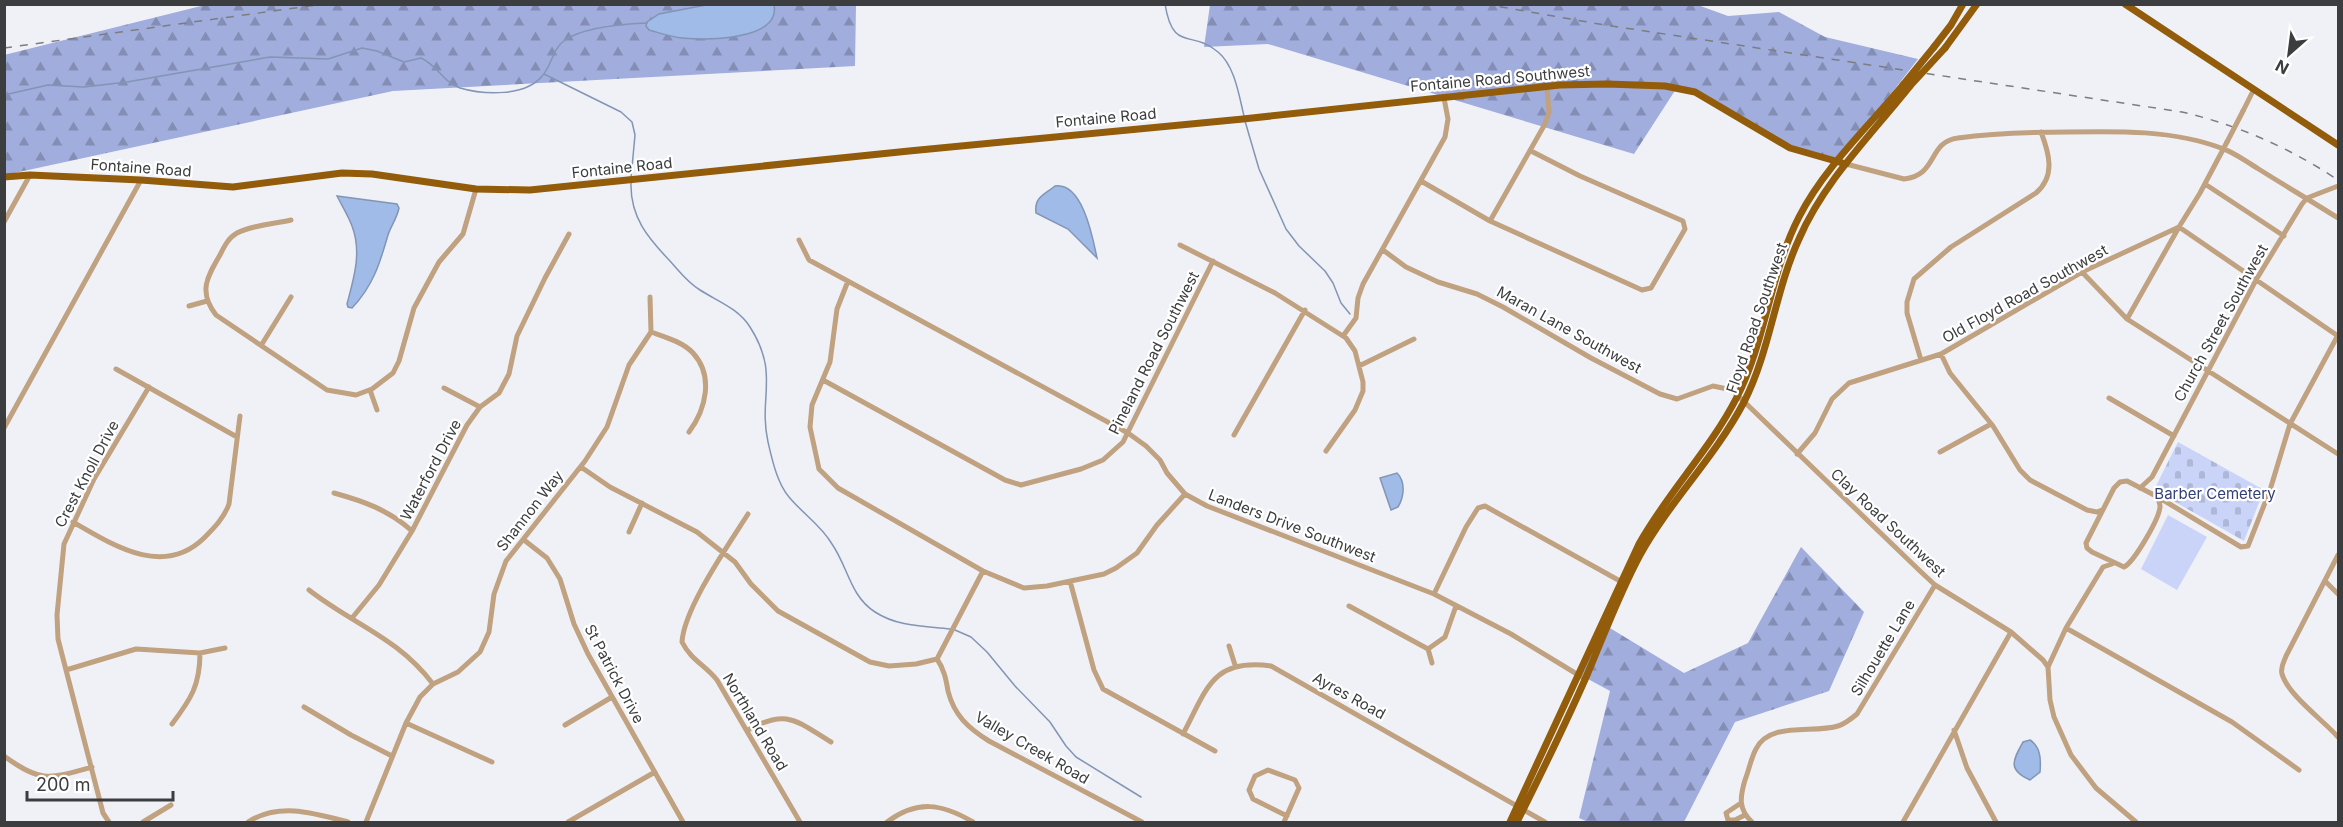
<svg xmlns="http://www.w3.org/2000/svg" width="2343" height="827" font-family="Inter,sans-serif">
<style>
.green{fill:#c9d4f8}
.forest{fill:url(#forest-firs)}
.cemetery{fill:url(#cemetery-stones)}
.water{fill:#a0bbe8;stroke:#8295b5;stroke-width:1.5}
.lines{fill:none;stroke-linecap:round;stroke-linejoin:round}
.stream{stroke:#8295b5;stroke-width:1.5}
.minor{stroke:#c0a180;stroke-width:5}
.major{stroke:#925c0a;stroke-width:7}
.rail{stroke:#7c7d80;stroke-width:1.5;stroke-dasharray:8 8;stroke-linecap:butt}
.minor-bridge{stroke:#c0a180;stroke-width:5}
.major-bridge{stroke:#925c0a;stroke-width:7}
.labels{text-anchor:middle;stroke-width:4.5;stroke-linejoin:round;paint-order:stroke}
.street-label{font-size:15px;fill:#3c3d3f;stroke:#fff}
.park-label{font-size:15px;fill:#333f79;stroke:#fff}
</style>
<defs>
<pattern id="forest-firs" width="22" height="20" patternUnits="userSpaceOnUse" patternTransform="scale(1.5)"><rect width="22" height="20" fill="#a0addd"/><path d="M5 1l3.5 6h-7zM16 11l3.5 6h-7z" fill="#848eb5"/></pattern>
<pattern id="cemetery-stones" width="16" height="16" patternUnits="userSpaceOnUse" patternTransform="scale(1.5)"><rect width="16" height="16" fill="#c9d4f8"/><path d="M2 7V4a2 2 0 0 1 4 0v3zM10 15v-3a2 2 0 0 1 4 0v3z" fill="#aeb7d6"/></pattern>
</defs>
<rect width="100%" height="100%" fill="#f0f1f7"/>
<path class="green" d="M2168 515 2207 537 2177 590 2141 569Z"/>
<path class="forest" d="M209 4 856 5 855 66 393 91 5 175 4 55Z
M1695 4 1728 16 1779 12 1825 37 1918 59 1839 161C1792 154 1752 123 1712 101 1701 95 1687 93 1676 89L1634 154 1268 44 1204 47 1210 5Z
M1801 547 1864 612 1829 691 1735 722 1684 822H1588L1579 818 1610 691 1577 673 1600 622 1684 673 1748 643Z"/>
<path class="cemetery" d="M2178 442 2264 490 2244 541 2154 490Z"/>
<path class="water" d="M706 5H774C781 41 704 40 682 38 671 37 660 33 649 30L646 26 647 22 659 14Z
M1055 186C1083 182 1093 239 1097 258L1068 229 1036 213C1034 197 1044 195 1055 186Z
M337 196 397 204 399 208C397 218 391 226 388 235 380 263 373 286 352 308L348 307 347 304C354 278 362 252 352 226 348 215 342 206 337 196Z
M1397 473C1406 482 1404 497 1398 507L1391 510 1380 478Z
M2030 740C2041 747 2041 760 2040 772L2030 780C2007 770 2013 760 2023 742Z"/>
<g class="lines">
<path class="stream" d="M1165 4C1173 53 1191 29 1218 52 1235 66 1239 96 1244 116
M544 74 621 112 632 122 635 135 631 178
M4 95 48 85 84 87 127 82 270 57 328 59 362 48 377 51 404 62 421 58C437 65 443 82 460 88 484 95 526 97 543 75 552 64 553 48 565 40 584 27 624 24 647 23
M1245 121 1259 169 1286 229 1299 246 1325 271 1333 283 1341 303 1350 314
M631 183C630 217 648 238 670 261 680 272 687 282 700 290 717 301 738 308 750 327 780 374 758 397 768 442 772 459 777 483 789 497 803 514 821 525 832 544 848 567 850 596 875 612 898 627 925 626 950 629
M955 630 971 637 987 652 1015 686 1050 722 1066 746 1076 757 1141 797"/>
<path class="minor" d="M2243 111 2254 89
M1846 164 1904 179C1939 175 1927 142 1958 138 1994 133 2032 132 2068 132 2118 131 2173 130 2221 148 2234 152 2245 161 2257 168 2284 185 2311 201 2338 218
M1421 181 1490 221 1642 290 1651 288 1685 229 1683 221 1580 176 1531 151
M2205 184 2284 236
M291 220C274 224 252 225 237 233 228 238 224 247 220 255 207 277 198 292 216 315L327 390 356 395 372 389 393 373 399 361 414 308 439 262 463 234 476 189
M1490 221 1545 124 1549 112 1547 87
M4 222 30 175
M799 240 809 260 1128 433 1146 446 1160 460 1167 473 1185 494 1207 506 1434 594 1511 634 1585 679
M1180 245 1275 293 1346 338 1355 351 1363 382V391L1355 410 1326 451
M1383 250 1406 267 1438 282 1477 294 1503 307 1591 358 1660 394 1677 399 1713 386 1732 390 1920 571 1935 585 2011 632 2043 660 2048 667 2050 700 2054 717 2071 755 2096 788 2136 822
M2082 272 2127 319 2338 454
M848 281 837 309 830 362 812 405 810 427 819 469 838 488 983 571 1024 588 1047 586 1104 574 1116 568 1137 553 1157 525 1185 494
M189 306 207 301
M2127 319 2179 227 2338 336
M651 332C665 337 683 342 693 353 714 376 706 409 689 432
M1343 336 1356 318 1358 298 1363 284 1445 137 1448 119 1444 98
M262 344 291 297
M1941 354 1950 373 1993 426 2020 470 2030 480 2087 510 2097 512 2102 510
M1921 360 1907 313V302L1914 279 1951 247 2036 193C2056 176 2049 153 2041 132
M1359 366 1414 339
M116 369 237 437
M823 380 1005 480 1021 485 1081 469 1103 460 1123 442 1213 261
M444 388 480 407
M370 390 377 410
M2109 398 2174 436
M4 428 141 180
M1234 435 1305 310
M1940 452 1991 424
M1797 454 1815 433 1832 399 1849 383 1941 354 2082 272 2179 227 2200 193 2227 142
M581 467 610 487 697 532 735 562 751 584 778 611 870 662 889 666 916 664 937 659
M2127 481 2158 497C2158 500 2160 504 2160 506 2160 518 2134 562 2124 567L2092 552 2087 548 2086 543 2114 488 2120 482Z
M2140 488 2152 477 2256 280 2302 204 2307 198 2338 186
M334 493C363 501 389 510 412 531
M2158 497 2241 547 2248 546 2270 490 2290 424 2338 335
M748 514C729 544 684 608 682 642 691 660 705 665 717 680L800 822
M73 522C113 545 163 578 204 538 214 528 224 518 229 504L240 416
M629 532 642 503
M524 540 547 558 560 579 574 624 588 654 683 822
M2338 555 2286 656C2284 662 2280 667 2282 674 2288 695 2323 720 2338 737
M1070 581 1094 670 1103 689 1215 751
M2325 581 2338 594
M309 590C354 625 397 637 433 684
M1434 594 1466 527 1478 508 1485 506 1620 581
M1349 606 1428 649 1445 637 1456 606
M352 618 379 585 412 531 467 425 480 407 499 393 509 374 517 336 545 278 569 234
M2066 628 2232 722 2299 770
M1229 646 1235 665
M1428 649 1432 663
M937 659C944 669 946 679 948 691 954 715 968 728 989 741L1142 822
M937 659 983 571
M2048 667 2066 628 2103 567 2112 564
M66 670 136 649 200 653 225 648
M304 707 351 735 392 756
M406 723 492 762
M172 724C191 699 200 685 200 653
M565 725 612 697
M748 730C787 708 796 721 831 742
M1954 730 1967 768 1996 822
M1183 734C1207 689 1212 658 1271 666L1545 822
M4 756C41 783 49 779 92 767
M1741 803 1726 813 1728 820H1735L1745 815
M109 822 103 813 58 639 57 615 64 544 94 479 149 387
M143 822 171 805
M248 822C279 802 314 813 348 822
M366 822 406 723 420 697 433 684 458 672 480 652 489 632 494 594 506 561 585 461 607 427 629 365 651 332 650 297
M568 822 655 772
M887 822C917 800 941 803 973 822
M1284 822 1299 788 1295 780 1268 770 1255 776 1249 790 1253 799 1287 816
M1752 822C1738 809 1740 797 1745 780 1749 770 1751 758 1756 749 1770 721 1813 734 1838 726 1845 724 1851 719 1857 714L1935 585
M1903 822 2011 632"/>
<path class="major" d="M2125 4 2338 145
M1934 47 1951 25 1963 4
M1945 48 1977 4
M4 177 30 175 141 180 233 187 342 173 372 174 476 189 530 190 909 151 1243 119 1560 85 1607 84 1665 86 1695 92 1790 148 1846 164
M1510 822 1639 544C1668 492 1710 450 1737 397 1766 340 1770 273 1799 217 1824 168 1868 127 1903 85
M1517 822C1541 774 1565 725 1587 675 1604 635 1619 594 1640 555 1670 501 1715 457 1744 402 1770 351 1775 291 1799 239 1824 181 1871 135 1910 86"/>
<path class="rail" d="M1484 4 1605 25 2182 112C2238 125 2290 148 2338 180
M4 48 324 4"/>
<path class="minor-bridge" d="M2227 142 2243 111"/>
<path class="major-bridge" d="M1903 85 1934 47
M1910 86 1945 48"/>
</g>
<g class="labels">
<g class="street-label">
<text transform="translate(1500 79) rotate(-5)" y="5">Fontaine Road Southwest</text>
<text transform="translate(1106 118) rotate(-5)" y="5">Fontaine Road</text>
<text transform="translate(141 168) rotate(4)" y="5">Fontaine Road</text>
<text transform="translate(622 168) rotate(-6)" y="5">Fontaine Road</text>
<text transform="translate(2025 294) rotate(-29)" y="5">Old Floyd Road Southwest</text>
<text transform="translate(1757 318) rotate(-71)" y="5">Floyd Road Southwest</text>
<text transform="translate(2221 323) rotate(-61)" y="5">Church Street Southwest</text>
<text transform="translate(1569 330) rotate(29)" y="5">Maran Lane Southwest</text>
<text transform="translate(1154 353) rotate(-63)" y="5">Pineland Road Southwest</text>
<text transform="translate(431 470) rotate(-62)" y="5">Waterford Drive</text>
<text transform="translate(87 474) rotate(-62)" y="5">Crest Knoll Drive</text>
<text transform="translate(530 511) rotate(-52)" y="5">Shannon Way</text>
<text transform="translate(1888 523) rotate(43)" y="5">Clay Road Southwest</text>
<text transform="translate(1292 526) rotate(21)" y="5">Landers Drive Southwest</text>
<text transform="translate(1883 648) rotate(-59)" y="5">Silhouette Lane</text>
<text transform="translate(614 674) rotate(62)" y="5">St Patrick Drive</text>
<text transform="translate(1349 696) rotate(29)" y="5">Ayres Road</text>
<text transform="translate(755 722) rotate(59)" y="5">Northland Road</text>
<text transform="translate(1032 748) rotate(30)" y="5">Valley Creek Road</text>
</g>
<g class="park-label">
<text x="2215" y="499">Barber Cemetery</text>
</g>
</g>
<rect width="2343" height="827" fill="none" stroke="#3c3d3f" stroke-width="12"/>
<g transform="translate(2289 54) rotate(208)" stroke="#ffffff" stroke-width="4.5" paint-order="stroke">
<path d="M0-4.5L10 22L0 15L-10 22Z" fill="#3c3d3f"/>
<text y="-9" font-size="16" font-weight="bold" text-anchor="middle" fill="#3c3d3f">N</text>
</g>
<path d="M27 791v9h146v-9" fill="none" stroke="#3c3d3f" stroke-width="3"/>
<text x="36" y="791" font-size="18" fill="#3c3d3f" stroke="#ffffff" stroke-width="4.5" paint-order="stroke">200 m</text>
</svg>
